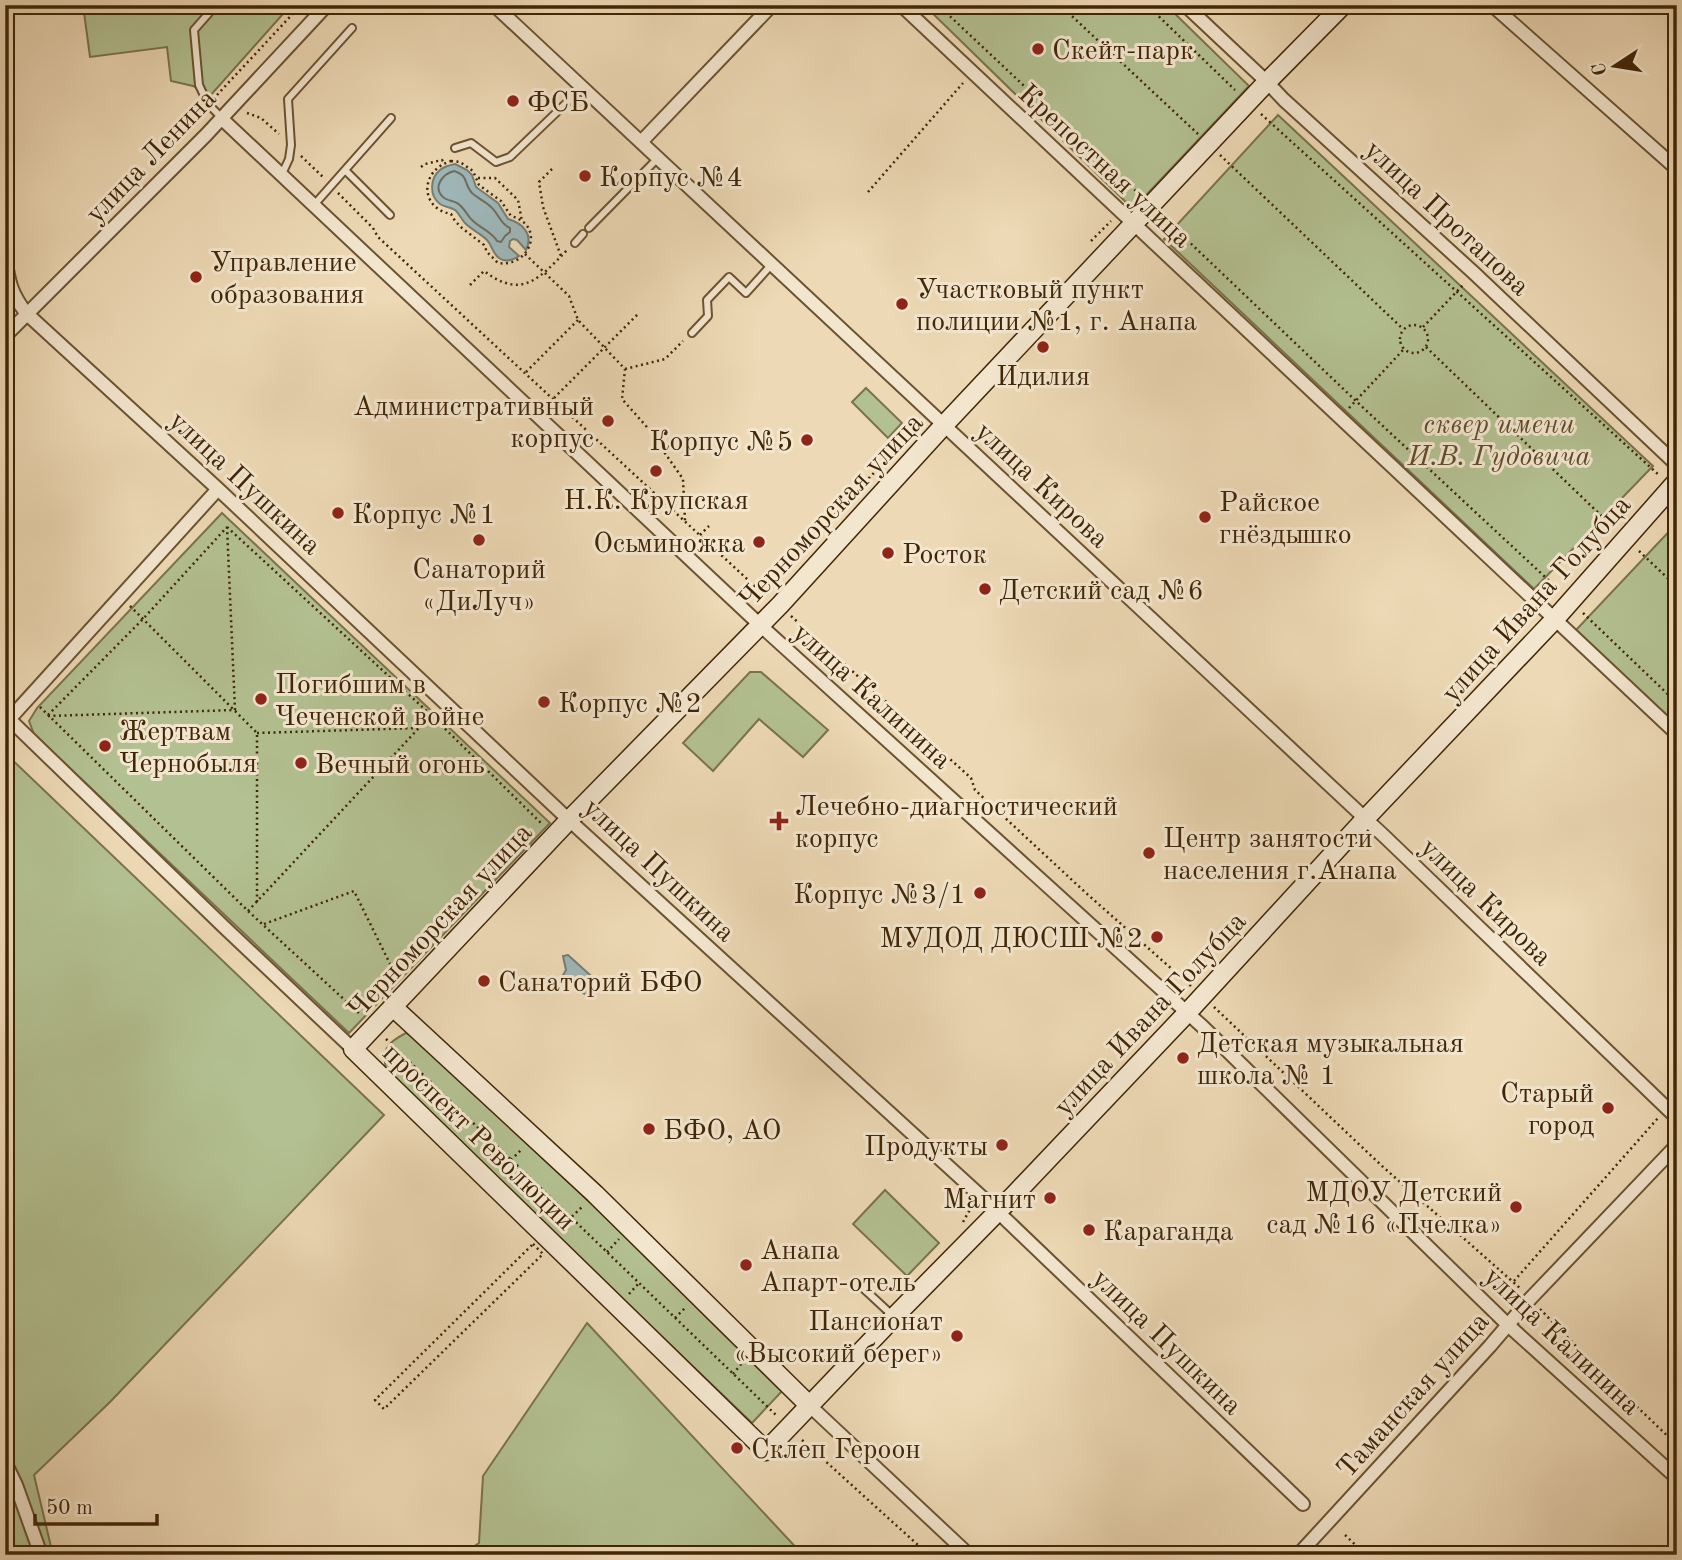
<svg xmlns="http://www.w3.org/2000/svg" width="1682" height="1560" font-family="'Old Standard TT',serif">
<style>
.green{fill:#b3c091;stroke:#7a734c;stroke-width:2}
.water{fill:#9eb7b9;stroke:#787d72;stroke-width:2}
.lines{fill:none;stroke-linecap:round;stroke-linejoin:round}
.shore{stroke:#6f6e60;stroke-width:2}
.lane-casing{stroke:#6b5332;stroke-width:10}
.street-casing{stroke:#6b5332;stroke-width:16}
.secondary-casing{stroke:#402607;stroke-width:21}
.path{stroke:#402607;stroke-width:2.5;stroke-dasharray:2 3.5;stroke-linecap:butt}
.lane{stroke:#f3e6cf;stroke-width:6}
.street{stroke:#f3e6cf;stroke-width:12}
.secondary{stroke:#f3e6cf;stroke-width:18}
.poi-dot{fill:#8f2418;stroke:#f3e6cf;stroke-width:2.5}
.labels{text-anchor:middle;stroke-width:6;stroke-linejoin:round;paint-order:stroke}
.poi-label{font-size:28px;fill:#402607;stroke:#f3e6cf;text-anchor:start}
.street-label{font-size:28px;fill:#402607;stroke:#f3e6cf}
.park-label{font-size:28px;font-style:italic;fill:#5d4c2a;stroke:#f3e6cf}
</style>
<rect width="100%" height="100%" fill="#edd9b5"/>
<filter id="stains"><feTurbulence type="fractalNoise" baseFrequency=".00286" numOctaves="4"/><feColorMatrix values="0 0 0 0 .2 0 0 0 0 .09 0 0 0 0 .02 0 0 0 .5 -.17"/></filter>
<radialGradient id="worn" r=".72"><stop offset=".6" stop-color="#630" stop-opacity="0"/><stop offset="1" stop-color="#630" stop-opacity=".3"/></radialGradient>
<path class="green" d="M83 5H291L210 96 193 86 171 81 167 47 90 57Z
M924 5H1166L1249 86 1133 209Z
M1278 115 1653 466 1534 589 1164 239Z
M866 388 902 423 888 438 852 402Z
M222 513 550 823 349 1033 34 734 29 721 37 708Z
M1677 523V727L1576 630Z
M750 672H761L828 730 803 757 759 719 713 771 683 743Z
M5 753 384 1115 110 1402 34 1475 53 1555H9L5 1541Z
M406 1033 416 1035 784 1389 752 1423 387 1073C381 1051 386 1043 406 1033Z
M885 1190 939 1243 907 1276 853 1224Z
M587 1323 803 1555H461L479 1543 483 1476Z"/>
<path class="water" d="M455 164 467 170 472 175 476 187 498 203 508 219C522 223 534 234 526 250L517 240 513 239 510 241 509 247 519 256C513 260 506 263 499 258 492 253 492 245 487 240 481 234 472 230 465 223 461 219 459 213 455 210 451 207 444 207 440 204 429 196 430 178 440 170 444 166 450 165 455 164Z
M568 955 600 984 588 997 563 975 566 970 563 956Z"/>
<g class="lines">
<path class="shore" d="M454 171C470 176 463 184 472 193 477 198 485 201 491 207 499 214 500 224 510 228V232L505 236 501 242 497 241C492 232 480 228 472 220 467 215 463 206 457 203 452 200 446 201 442 196 433 186 443 174 454 171Z"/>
<defs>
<path id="lane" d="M216 5 194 30 199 85 208 104 221 117
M455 148 471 143 496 162 510 157 583 87
M345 170 390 215
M282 174 289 159 291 145 288 99 352 28
M314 205 391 118
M589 228 658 158
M575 243 583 234
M692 333 708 316 707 300 729 277 746 293 772 264
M864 1289 892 1315"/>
<path id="street" d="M494 5 1384 836 1677 1118
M901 5 1677 734
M1185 5 1267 82 1284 100 1474 273 1677 465
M1492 5 1677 169
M221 118 760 625 1203 1027 1508 1325 1677 1478
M641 142 772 5
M5 258C9 283 11 293 26 313L218 489 569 820 997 1211 1303 1504
M5 336 206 135 327 5
M5 715 223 926 353 1049
M5 724 218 489
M809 1405 969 1555
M5 1462 16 1485 41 1555
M1298 1555 1490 1346 1530 1299 1677 1145"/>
<path id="secondary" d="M1343 5 1267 82 944 425 780 605 569 820 353 1049 766 1451 894 1317 1015 1194 1187 1013 1365 819 1555 619 1677 481
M393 1007 595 1194 809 1405"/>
</defs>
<use href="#lane" class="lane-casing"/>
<use href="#street" class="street-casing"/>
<use href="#secondary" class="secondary-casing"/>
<path class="path" d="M938 5 1138 193
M1060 5 1198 134
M1147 5 1235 90
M217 95 301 5
M247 113 261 118 279 134
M1261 114 1660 476
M1220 155 1403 329
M301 156 324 178
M451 161 460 162 473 171 479 185 501 201 511 216C547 226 529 268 498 263L487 252 484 245 462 228 455 221 451 214C419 208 420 170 451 161Z
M421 167 425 164 442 160 444 163
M552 169 539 182 543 207 561 256
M478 178H495L518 200 522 221
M868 192 963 83
M338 193 373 228 378 237 760 591 897 449
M1163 217 1356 401 1558 589
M1091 241 1111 221
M525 254 569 296 578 320 625 369 622 399 646 426 683 479 685 521
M470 285 484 271C522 300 540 278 567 250
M1400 339a14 14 0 1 1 28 0a14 14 0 1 1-28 0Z
M1423 327 1464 284
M1426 347 1613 527
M625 369 665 359 683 341
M526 372 578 320
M554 398 638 314
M1349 408 1404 349
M227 527 431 715 543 825
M700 535 709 526
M1639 551 1677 587
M130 606 257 733V902
M1583 613 1677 703
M791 616 971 778 975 790 1086 893 1191 986
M40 707 248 911 361 1015
M48 715 143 619 227 527
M48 716 235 710 227 527
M257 733 418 728
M248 911 432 714
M264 924 354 891 397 978
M1214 1007 1382 1166 1521 1289
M386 1039 777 1416
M511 1160 521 1150
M531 1199 541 1189
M963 1222 972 1206
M560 1228 583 1206
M533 1244 543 1254 384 1409 375 1400Z
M607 1252 619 1239
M1514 1281 1658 1118
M629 1294 639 1283
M1540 1309 1608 1379 1677 1445
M675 1318 685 1308
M733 1374 742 1363
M802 1440 929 1555
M1345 1535 1366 1555"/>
<use href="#lane" class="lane"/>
<use href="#street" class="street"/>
<use href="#secondary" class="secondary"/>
</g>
<g class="poi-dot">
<circle cx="1038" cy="49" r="7"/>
<circle cx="513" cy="101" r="7"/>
<circle cx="585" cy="176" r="7"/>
<circle cx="196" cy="277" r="7"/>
<circle cx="902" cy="304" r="7"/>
<circle cx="1043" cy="347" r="7"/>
<circle cx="608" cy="421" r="7"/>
<circle cx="807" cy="440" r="7"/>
<circle cx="656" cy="471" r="7"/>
<circle cx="338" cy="513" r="7"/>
<circle cx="1205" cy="517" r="7"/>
<circle cx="479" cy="540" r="7"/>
<circle cx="759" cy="542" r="7"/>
<circle cx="888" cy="553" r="7"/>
<circle cx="985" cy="589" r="7"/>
<circle cx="261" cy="699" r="7"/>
<circle cx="544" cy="702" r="7"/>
<circle cx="105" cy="746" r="7"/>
<circle cx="301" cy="763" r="7"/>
<path d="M775.5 810.5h7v7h7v7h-7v7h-7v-7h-7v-7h7z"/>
<circle cx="1149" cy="853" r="7"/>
<circle cx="980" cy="893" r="7"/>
<circle cx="1157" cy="937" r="7"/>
<circle cx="484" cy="981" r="7"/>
<circle cx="1183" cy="1058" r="7"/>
<circle cx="1608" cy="1108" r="7"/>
<circle cx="649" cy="1129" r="7"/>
<circle cx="1002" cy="1145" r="7"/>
<circle cx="1050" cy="1198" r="7"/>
<circle cx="1516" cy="1207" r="7"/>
<circle cx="1089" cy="1230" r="7"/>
<circle cx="746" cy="1265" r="7"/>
<circle cx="957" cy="1336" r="7"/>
<circle cx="737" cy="1448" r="7"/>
</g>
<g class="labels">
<g class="poi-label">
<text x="1052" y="59">Скейт-парк</text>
<text x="527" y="111">ФСБ</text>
<text x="599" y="186">Корпус №4</text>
<text x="210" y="271">Управление<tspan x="210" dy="32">образования</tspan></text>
<text x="916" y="298">Участковый пункт<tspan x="916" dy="32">полиции №1, г. Анапа</tspan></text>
<text x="1043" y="385" text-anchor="middle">Идилия</text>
<text x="594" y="415" text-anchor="end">Административный<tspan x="594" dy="32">корпус</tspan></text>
<text x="793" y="450" text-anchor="end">Корпус №5</text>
<text x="656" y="509" text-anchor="middle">Н.К. Крупская</text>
<text x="1219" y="511">Райское<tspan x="1219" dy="32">гнёздышко</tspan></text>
<text x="352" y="523">Корпус №1</text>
<text x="745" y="552" text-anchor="end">Осьминожка</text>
<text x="902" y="563">Росток</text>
<text x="479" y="578" text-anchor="middle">Санаторий<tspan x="479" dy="32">«ДиЛуч»</tspan></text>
<text x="999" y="599">Детский сад №6</text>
<text x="275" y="693">Погибшим в<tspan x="275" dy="32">Чеченской войне</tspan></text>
<text x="558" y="712">Корпус №2</text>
<text x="119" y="740">Жертвам<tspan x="119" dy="32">Чернобыля</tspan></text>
<text x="315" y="773">Вечный огонь</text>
<text x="795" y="815">Лечебно-диагностический<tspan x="795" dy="32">корпус</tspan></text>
<text x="1163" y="847">Центр занятости<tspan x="1163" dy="32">населения г.Анапа</tspan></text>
<text x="966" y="903" text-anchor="end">Корпус №3/1</text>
<text x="1143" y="947" text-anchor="end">МУДОД ДЮСШ №2</text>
<text x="498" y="991">Санаторий БФО</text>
<text x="1197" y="1052">Детская музыкальная<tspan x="1197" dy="32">школа № 1</tspan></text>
<text x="1594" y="1102" text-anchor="end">Старый<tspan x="1594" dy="32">город</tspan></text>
<text x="663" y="1139">БФО, АО</text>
<text x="988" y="1155" text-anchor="end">Продукты</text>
<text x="1502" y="1201" text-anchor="end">МДОУ Детский<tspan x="1502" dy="32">сад №16 «Пчелка»</tspan></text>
<text x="1036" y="1208" text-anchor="end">Магнит</text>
<text x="1103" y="1240">Караганда</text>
<text x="760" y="1259">Анапа<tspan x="760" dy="32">Апарт-отель</tspan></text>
<text x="943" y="1330" text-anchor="end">Пансионат<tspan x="943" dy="32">«Высокий берег»</tspan></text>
<text x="751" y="1458">Склеп Героон</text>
</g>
<g class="street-label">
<text transform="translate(150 155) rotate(-46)" y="10">улица Ленина</text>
<text transform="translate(1106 165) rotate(43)" y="10">Крепостная улица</text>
<text transform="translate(1448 217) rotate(43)" y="10">улица Протапова</text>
<text transform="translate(246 482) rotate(43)" y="10">улица Пушкина</text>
<text transform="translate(1043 484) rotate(43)" y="10">улица Кирова</text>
<text transform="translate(830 510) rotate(-47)" y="10">Черноморская улица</text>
<text transform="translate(1535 598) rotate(-48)" y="10">улица Ивана Голубца</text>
<text transform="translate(873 695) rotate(42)" y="10">улица Калинина</text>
<text transform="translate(660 869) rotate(43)" y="10">улица Пушкина</text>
<text transform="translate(1487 901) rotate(44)" y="10">улица Кирова</text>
<text transform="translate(439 920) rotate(-47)" y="10">Черноморская улица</text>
<text transform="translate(1149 1013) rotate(-47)" y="10">улица Ивана Голубца</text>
<text transform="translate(480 1136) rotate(44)" y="10">проспект Революции</text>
<text transform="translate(1563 1340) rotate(43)" y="10">улица Калинина</text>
<text transform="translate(1168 1341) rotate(44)" y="10">улица Пушкина</text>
<text transform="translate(1412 1394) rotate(-48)" y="10">Таманская улица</text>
</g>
<g class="park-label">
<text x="1499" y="433">сквер имени<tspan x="1499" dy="32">И.В. Гудовича</tspan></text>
</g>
</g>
<rect width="1682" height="1560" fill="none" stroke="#edd9b5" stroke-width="28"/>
<rect x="7" y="7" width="1668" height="1546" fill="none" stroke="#402607" stroke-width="3.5"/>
<rect x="14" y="14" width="1654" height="1532" fill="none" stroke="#402607" stroke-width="2"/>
<g transform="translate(1615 66) rotate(258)" stroke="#f3e6cf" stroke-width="5" paint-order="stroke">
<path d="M0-5L12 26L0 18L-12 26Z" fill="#402607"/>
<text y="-10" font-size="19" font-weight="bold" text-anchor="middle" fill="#402607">С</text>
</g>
<path d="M35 1514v10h122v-10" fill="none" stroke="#402607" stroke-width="3.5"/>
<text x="46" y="1514" font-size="21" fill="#402607" stroke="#f3e6cf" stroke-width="5" paint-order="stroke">50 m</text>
<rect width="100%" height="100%" filter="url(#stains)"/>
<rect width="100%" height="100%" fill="url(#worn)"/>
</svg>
